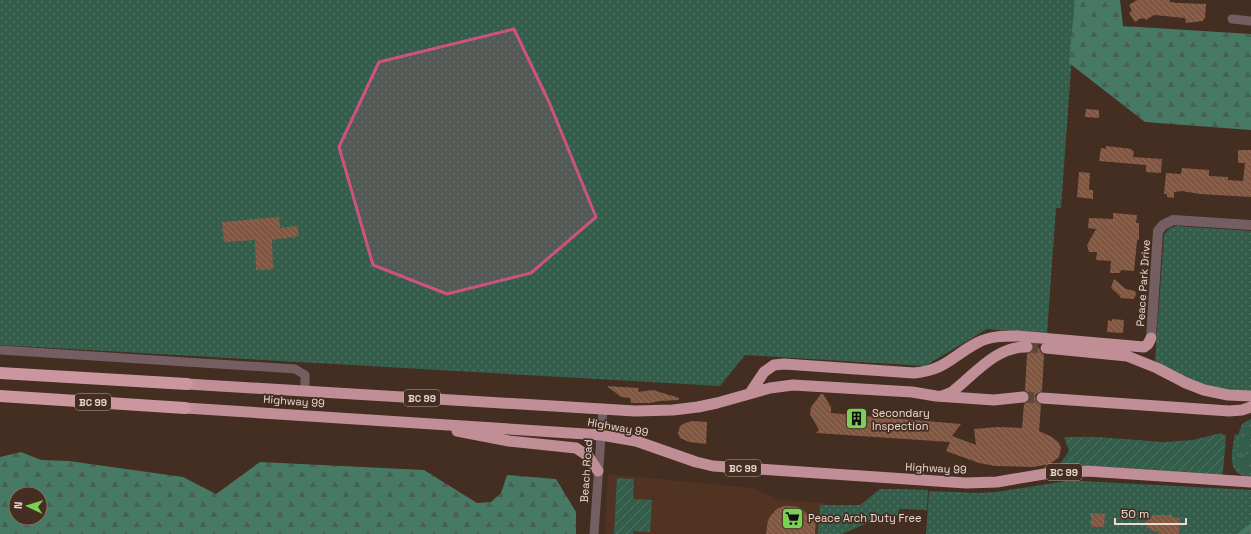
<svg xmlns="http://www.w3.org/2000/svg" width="1251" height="534" font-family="'Space Grotesk',sans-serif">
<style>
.built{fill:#513324}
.grass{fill:url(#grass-dots)}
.forest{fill:url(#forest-firs);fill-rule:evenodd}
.park{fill:url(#park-tufts)}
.garden{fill:url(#garden-furrows)}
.building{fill:url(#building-back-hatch)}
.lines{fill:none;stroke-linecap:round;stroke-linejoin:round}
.trunk-tunnel{stroke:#5d473c;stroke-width:11;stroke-dasharray:11 5.5;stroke-linecap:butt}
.minor{stroke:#745e61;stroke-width:9}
.tertiary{stroke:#745e61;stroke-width:10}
.trunk{stroke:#c08e96;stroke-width:11}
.motorway{stroke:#cc969e;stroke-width:12}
.marked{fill:#ce527f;fill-opacity:0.2;stroke:#ce527f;stroke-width:3;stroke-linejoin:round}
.labels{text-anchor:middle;stroke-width:3.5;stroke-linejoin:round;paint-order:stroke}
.shield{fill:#442d21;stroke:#b8a69d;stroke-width:1}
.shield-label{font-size:10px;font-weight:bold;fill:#eadad2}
.street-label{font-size:11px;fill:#eadad2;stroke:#442d21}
.poi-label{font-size:11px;fill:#eadad2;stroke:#442d21;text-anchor:start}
</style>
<defs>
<pattern id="grass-dots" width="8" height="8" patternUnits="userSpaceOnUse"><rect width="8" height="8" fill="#355d4c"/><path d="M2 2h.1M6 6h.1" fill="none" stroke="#527465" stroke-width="1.8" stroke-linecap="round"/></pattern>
<pattern id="forest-firs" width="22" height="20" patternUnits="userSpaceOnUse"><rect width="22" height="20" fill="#477a64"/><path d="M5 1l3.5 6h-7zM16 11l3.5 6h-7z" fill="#476053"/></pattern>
<pattern id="park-tufts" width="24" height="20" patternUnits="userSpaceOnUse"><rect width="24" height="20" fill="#355d4c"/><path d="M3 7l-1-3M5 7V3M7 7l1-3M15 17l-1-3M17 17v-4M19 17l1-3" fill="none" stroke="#527465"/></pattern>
<pattern id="garden-furrows" width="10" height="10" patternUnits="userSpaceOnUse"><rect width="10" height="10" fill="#355d4c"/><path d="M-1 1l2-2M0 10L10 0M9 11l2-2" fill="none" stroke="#527465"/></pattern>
<pattern id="building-back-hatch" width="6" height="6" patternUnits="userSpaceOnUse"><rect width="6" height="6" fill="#825742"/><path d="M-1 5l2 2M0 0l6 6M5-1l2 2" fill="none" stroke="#946f5c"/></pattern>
</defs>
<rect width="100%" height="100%" fill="#442d21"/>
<path class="built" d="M608 474 753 488 780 500 826 503 823 534H605Z"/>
<path class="grass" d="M0 0H1076L1061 208H1056L1047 334 987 329 925 366 745 355 720 386 0 345Z
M1176 226 1251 231V392L1239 393 1199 385 1155 361 1164 234 1170 228Z
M1251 419V477C1225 476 1232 452 1235 434L1238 435 1242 424Z
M1067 481H1081L1251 490V523L1237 534H926L929 491 979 493 996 492Z
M880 489H900L928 490 927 510 899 509 898 516 881 517 842 534H818L820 505H860Z"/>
<path class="forest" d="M1075 0H1120L1123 26 1251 34V130L1145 122 1069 63Z
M21 452 41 460 69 461 183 477 216 494 260 462 424 470 477 503 491 502 501 493 507 475 556 479 576 512V534H0V457ZM16 494H40V518H16Z
M1251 523V534H1237Z"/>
<path class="park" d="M1251 422V472L1248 473 1235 461 1238 456 1242 429 1244 426Z"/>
<path class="garden" d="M1221 433 1226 436 1223 472 1222 475H1220L1081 465 1058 467 1069 451 1064 437H1098L1163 442 1193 440Z
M1246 434 1251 435V440H1247L1246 451H1251V457H1245Z
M617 478 634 479 633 499 652 500 650 532 633 531V534H614Z"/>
<path class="building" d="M1137 0H1170V2L1178 3 1206 4 1205 19H1203V21L1186 23 1185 18 1154 15 1146 20 1144 18 1142 19 1141 18 1135 22 1129 13 1132 11 1129 5Z
M1086 109 1099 110V118L1085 117Z
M1106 146 1132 149V151H1134L1133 157 1162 159 1161 173 1146 172V165L1099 161 1101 148 1106 149Z
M1238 150H1251V197L1200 194 1182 191 1174 192V198L1167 197V194H1164L1166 173 1181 174 1182 168 1209 170V176L1228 177V180L1243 181 1245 163H1238Z
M1079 172 1090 173 1089 190H1093V199L1077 197Z
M1113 213 1137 215 1136 223H1139V239L1137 241 1134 271 1121 270 1120 273H1110L1111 261 1096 260 1097 252H1089L1087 245 1096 229 1088 228 1089 218 1113 219Z
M279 217 280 228 297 226 299 236 272 240 273 269 256 270 255 240 224 242 222 222Z
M1114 279 1126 289 1135 291 1136 293 1135 297 1133 299 1120 298V296L1111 288Z
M1112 319 1124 320 1123 333 1107 332 1108 320 1112 321Z
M1034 348H1039L1040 351 1044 355 1042 391 1036 394 1035 397 1036 401 1041 405 1039 431 1052 437 1059 443 1061 448 1059 457 1050 464 1033 467 995 466 979 463 946 451 950 442 816 433 819 430 810 414 811 407 821 394H823L831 407V413L961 424 952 436 976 445 974 429 998 427 1022 428 1024 404 1027 402 1030 397 1028 393 1025 390 1027 354 1031 352Z
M607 386 639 388 638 392 653 390 679 398V400L660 401 650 403H631L630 398 621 397Z
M692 421 707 422 706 444 689 442 680 438 678 433 680 426 685 423Z
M784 506H791L798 507 804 511 809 516 816 517 815 534H766L768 520 772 514 777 509Z
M1091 513 1105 514 1104 527H1091Z
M1152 515H1172V517L1180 518 1179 534H1158L1159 532 1151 531V529L1146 528 1147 518H1152Z"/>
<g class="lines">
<path class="trunk-tunnel" d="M1027 347 1046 348
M1023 397 1042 398"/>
<path class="minor" d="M1232 19 1251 21
M0 350 295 369 305 375V391
M594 534 603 409"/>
<path class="tertiary" d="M1151 338 1158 231 1163 225 1173 220 1251 225"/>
<path class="trunk" d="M1046 348 1127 356 1157 368 1186 383 1204 390 1228 395 1251 396
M187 384 635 411 673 410 698 407 717 403 770 388 793 385 912 392 936 396 994 400 1023 397
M750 393 764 372 774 365 784 364 914 373C946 370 952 356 977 343 990 336 1003 336 1017 336L1144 347 1148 344 1151 338
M942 396 952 392C975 374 996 346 1027 347
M1042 398 1229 411 1242 410 1251 407
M185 408 601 435 636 441 696 462 713 466 966 483 997 482 1056 472 1087 471 1251 482
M457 431 509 441 576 448 588 456 598 471"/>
<path class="motorway" d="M0 373 187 384
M0 396 185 408"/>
</g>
<path class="marked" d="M514 29 549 102 596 217 531 273 447 294 373 265 339 147 379 62Z"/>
<defs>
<symbol id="building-square" viewBox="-11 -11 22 22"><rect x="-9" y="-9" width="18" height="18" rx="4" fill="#7cd155" stroke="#442d21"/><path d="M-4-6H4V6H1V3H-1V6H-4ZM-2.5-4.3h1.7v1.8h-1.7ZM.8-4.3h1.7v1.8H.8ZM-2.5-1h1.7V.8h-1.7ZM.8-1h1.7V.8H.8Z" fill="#111"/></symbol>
<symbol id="supermarket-square" viewBox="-11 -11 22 22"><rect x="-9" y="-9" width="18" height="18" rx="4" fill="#7cd155" stroke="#442d21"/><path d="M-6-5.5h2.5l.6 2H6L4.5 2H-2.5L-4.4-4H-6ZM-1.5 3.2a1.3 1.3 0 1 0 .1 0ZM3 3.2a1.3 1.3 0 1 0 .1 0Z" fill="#111"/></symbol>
</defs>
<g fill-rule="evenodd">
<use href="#building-square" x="844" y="406" width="25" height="25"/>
<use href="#supermarket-square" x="780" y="506" width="25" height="25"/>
</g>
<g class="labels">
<g class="shield">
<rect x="404" y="390" width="36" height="16" rx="3"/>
<rect x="75" y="394" width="36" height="16" rx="3"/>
<rect x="725" y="460" width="36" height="16" rx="3"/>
<rect x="1046" y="464" width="36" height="16" rx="3"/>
</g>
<g class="shield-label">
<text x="422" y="402">BC 99</text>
<text x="93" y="406">BC 99</text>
<text x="743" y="472">BC 99</text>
<text x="1064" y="476">BC 99</text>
</g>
<g class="street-label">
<text transform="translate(1143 283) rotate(-86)" y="4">Peace Park Drive</text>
<text transform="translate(294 401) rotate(4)" y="4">Highway 99</text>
<text transform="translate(618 427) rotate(10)" y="4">Highway 99</text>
<text transform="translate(936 468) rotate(3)" y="4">Highway 99</text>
<text transform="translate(586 471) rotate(-86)" y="4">Beach Road</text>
</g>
<g class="poi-label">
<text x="872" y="417">Secondary<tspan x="872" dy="13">Inspection</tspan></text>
<text x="808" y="522">Peace Arch Duty Free</text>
</g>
</g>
<g transform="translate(28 506) rotate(274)"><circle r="19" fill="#442d21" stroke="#867268"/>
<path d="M0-3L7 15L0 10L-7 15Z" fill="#7cd155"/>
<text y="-6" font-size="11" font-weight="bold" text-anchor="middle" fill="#eadad2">N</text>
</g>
<path d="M1115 518v6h71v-6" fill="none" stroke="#eadad2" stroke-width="2"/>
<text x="1121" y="518" font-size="12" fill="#eadad2" stroke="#442d21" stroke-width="3" paint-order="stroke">50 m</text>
</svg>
